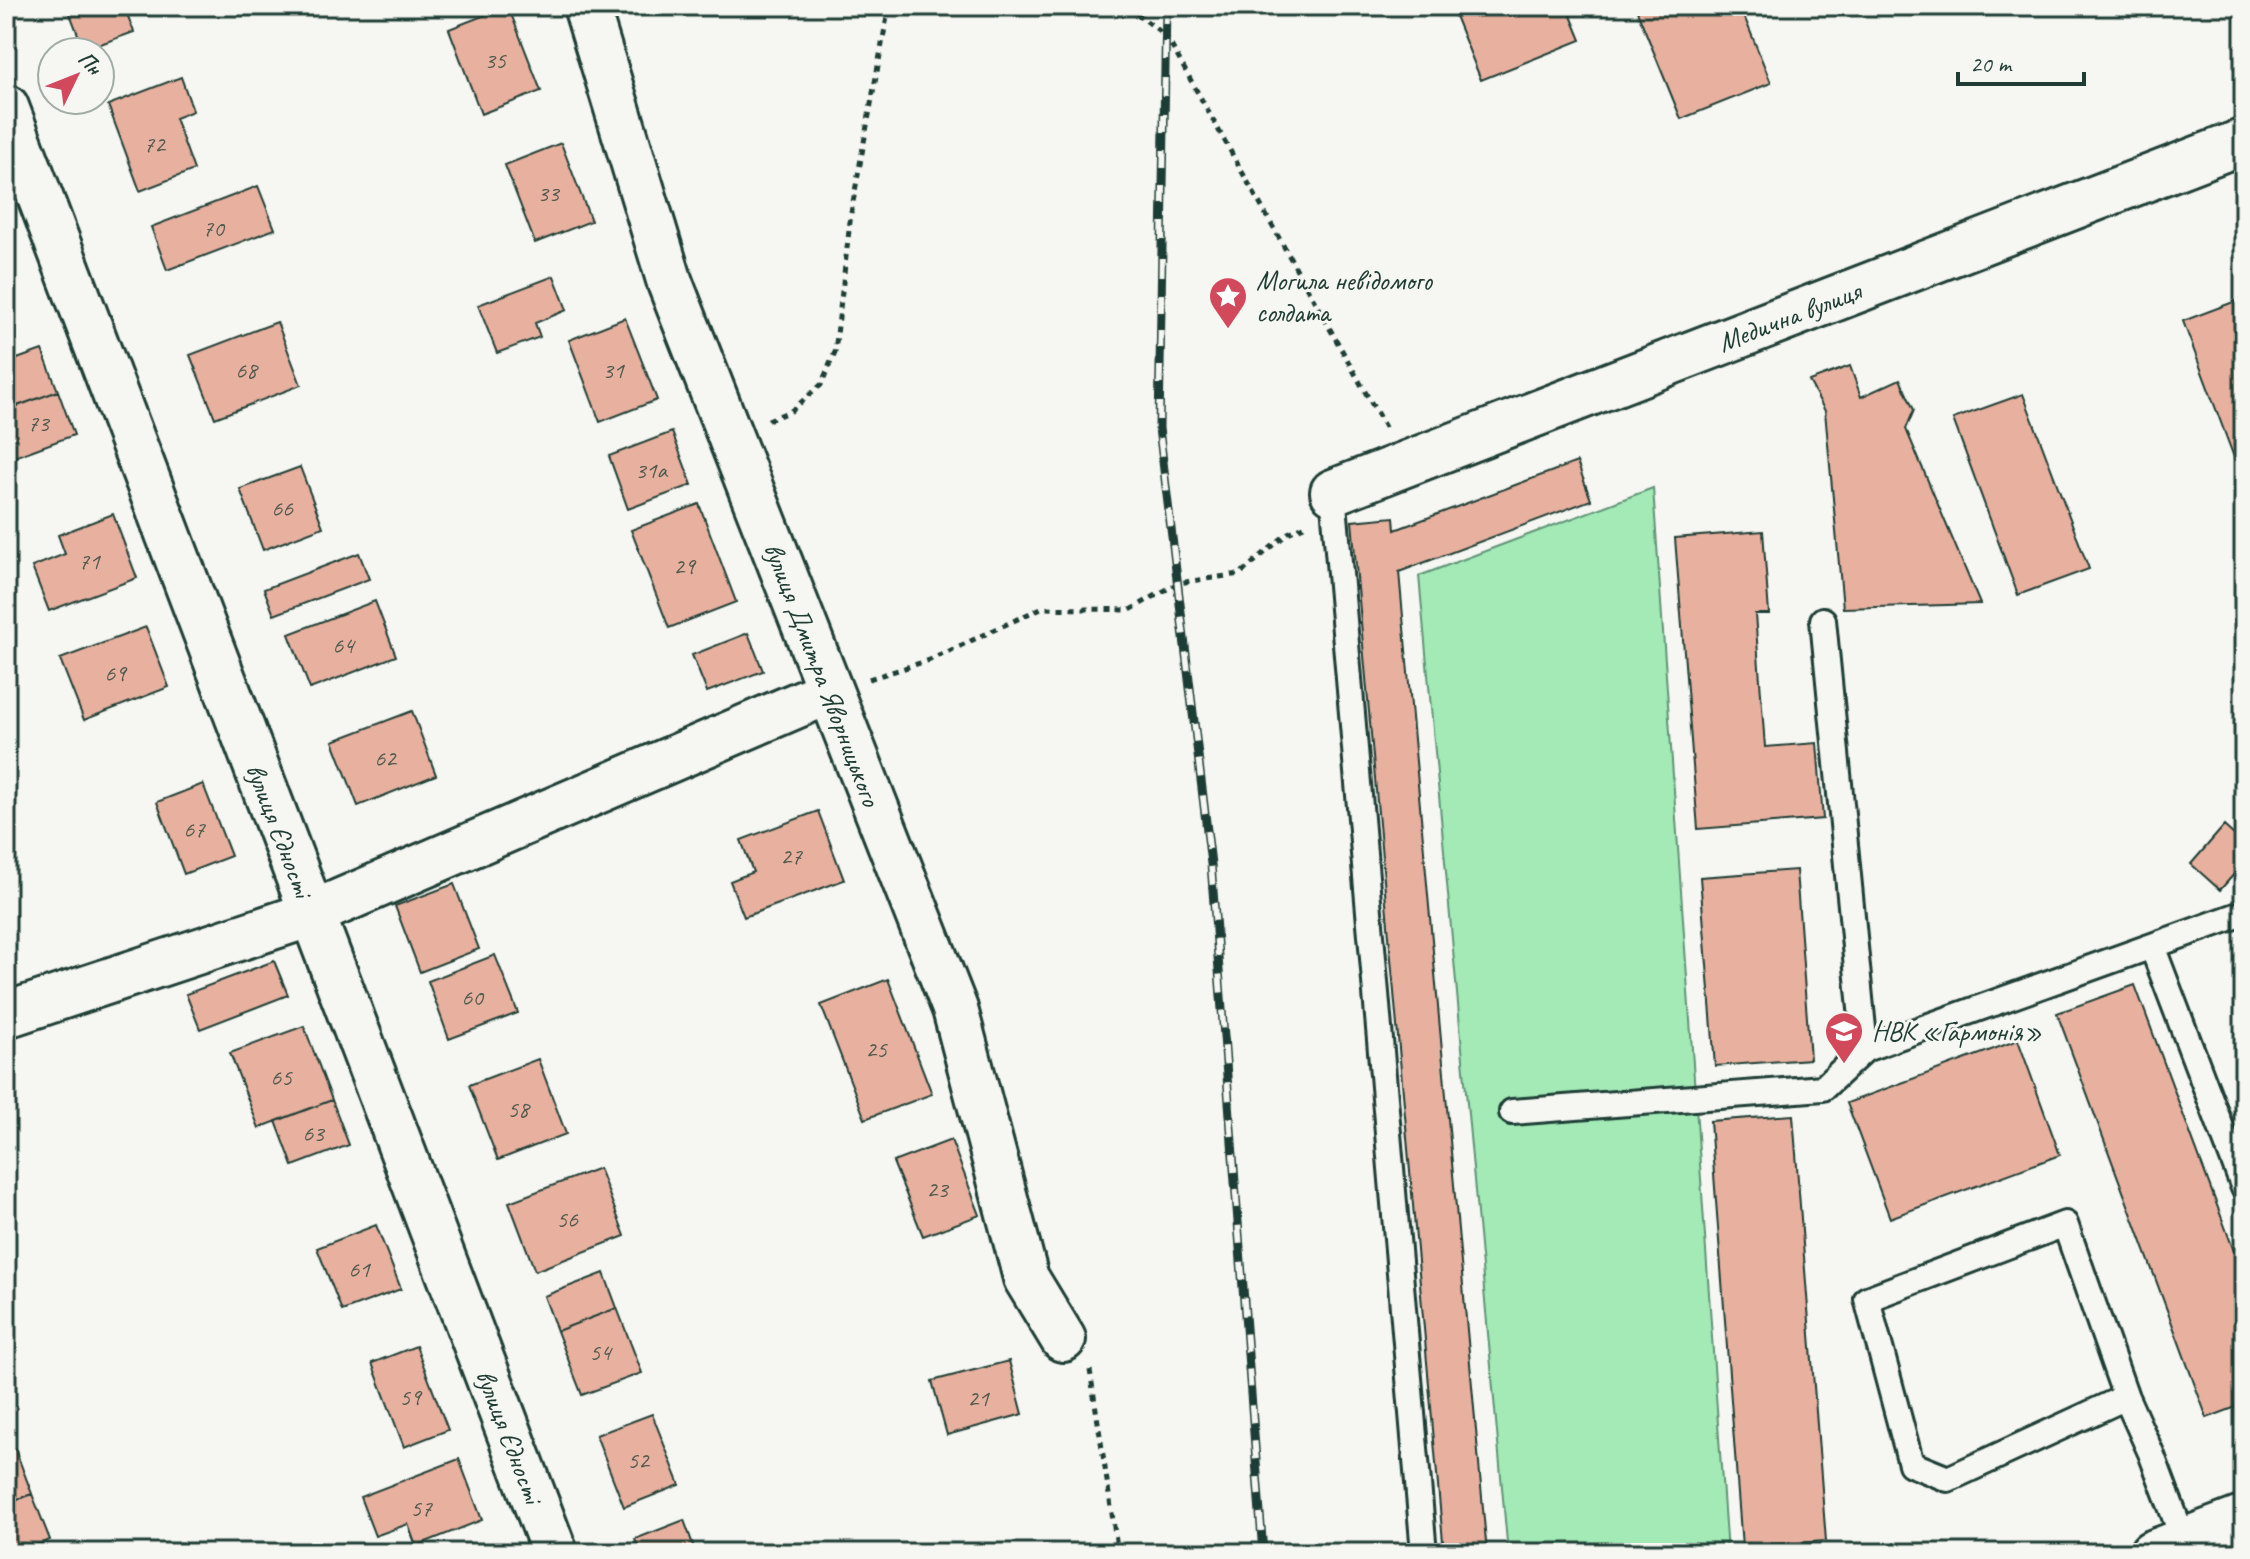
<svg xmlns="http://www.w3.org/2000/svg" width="2250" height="1559" font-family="Caveat,sans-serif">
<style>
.grass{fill:#a3eab7;stroke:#619476;stroke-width:2}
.building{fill:#e8b09f;stroke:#1f3d34;stroke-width:2}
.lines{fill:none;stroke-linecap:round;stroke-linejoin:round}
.service-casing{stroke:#1f3d34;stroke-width:30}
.minor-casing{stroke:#1f3d34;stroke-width:50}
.path{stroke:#1f3d34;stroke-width:5;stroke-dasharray:6 6;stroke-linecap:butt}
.service{stroke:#f6f6f2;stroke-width:24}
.minor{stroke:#f6f6f2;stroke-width:44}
.rail-casing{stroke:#1f3d34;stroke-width:9}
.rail{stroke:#f6f6f2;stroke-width:6;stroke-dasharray:18;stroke-linecap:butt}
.labels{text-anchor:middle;stroke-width:6;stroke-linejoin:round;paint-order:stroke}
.number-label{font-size:24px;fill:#515a4f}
.poi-label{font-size:28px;fill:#1f3d34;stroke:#f6f6f2;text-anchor:start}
.street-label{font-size:28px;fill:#1f3d34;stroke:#f6f6f2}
</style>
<rect width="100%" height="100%" fill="#f6f6f2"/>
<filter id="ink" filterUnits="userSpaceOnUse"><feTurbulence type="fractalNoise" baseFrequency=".0125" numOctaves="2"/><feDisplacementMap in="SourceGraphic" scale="16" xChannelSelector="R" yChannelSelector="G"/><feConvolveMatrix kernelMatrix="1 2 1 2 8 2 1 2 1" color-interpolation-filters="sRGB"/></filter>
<g filter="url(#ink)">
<path class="grass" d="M1653 488 1727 1553H1508L1419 576Z"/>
<path class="building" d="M67 6H124L134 32 84 50Z
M508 6 541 91 481 114 449 29Z
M1451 6H1567L1581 40 1481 80Z
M1635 6H1740L1771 83 1681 119Z
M181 77 193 111 175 118 194 170 140 191 108 105Z
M561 143 591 221 535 243 505 165Z
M258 186 275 229 167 270 151 227Z
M554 276 567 310 535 323 540 337 497 353 478 305Z
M2244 298V484L2183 321Z
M625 318 657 400 600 422 569 340Z
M277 322 301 385 215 418 190 355Z
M42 350 58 391 7 410 6 363Z
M1850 366 1861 397 1900 379 1914 410 1906 429 1980 604 1843 608 1825 411 1809 381Z
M58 391 74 435 6 460V410Z
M2023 394 2089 569 2018 595 1953 419Z
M672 432 692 485 628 509 609 456Z
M1577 462 1591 500 1399 572 1487 1553H1444L1352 521 1394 517 1395 530Z
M300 467 323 527 263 550 240 489Z
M699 504 736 602 669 628 631 530Z
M113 514 137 578 49 611 32 567 65 554 58 535Z
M1763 531 1769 614H1755L1765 747 1817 743 1823 819 1698 829 1675 538Z
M359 553 369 579 274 615 264 589Z
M375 601 396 656 310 689 289 634Z
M146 627 169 687 84 720 60 659Z
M748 633 763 671 707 692 692 655Z
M412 711 436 775 358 806 333 741Z
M203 784 231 856 184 874 157 802Z
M818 811 844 880 744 917 730 881 753 872 741 840Z
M2224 826 2244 844V863L2220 890 2191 864Z
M1796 870 1810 1059 1715 1066 1700 877Z
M454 884 479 949 420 972 395 906Z
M495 955 518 1013 449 1039 428 981Z
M274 961 288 995 200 1029 186 994Z
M888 979 932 1094 865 1119 821 1005Z
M2135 985 2244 1278V1404L2207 1418 2057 1013Z
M304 1026 332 1100 259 1128 230 1053Z
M2018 1040 2060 1155 1890 1218 1847 1103Z
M538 1059 566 1134 498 1160 469 1085Z
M332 1100 349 1145 293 1166 276 1121Z
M1793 1115 1826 1541 1742 1547 1710 1121Z
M951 1140 980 1215 923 1236 893 1162Z
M599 1168 625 1236 535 1271 509 1202Z
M376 1225 401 1289 342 1311 317 1248Z
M604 1273 617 1308 557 1331 544 1296Z
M617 1308 642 1373 582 1395 557 1331Z
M416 1346 448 1430 404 1447 372 1363Z
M1009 1361 1023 1414 947 1435 932 1381Z
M652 1414 680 1485 624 1507 596 1435Z
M15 1449 32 1494 6 1503V1452Z
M459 1459 482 1520 416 1546 408 1524 375 1536 360 1497Z
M32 1494 50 1540 16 1553H6V1503Z
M684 1520 696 1553H640L635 1539Z"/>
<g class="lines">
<defs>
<path id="service" d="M1333 492 1424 1553
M1823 620 1865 1049 2244 913
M2152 946 2244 1188
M1512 1112 1823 1088 1865 1049
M2126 1397 1948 1479 1911 1464 1867 1299 2065 1224 2126 1397 2151 1453 2184 1541"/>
<path id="minor" d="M586 6 670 283 955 1009 1026 1278 1063 1339
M6 107 555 1553
M1333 492 2244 141
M6 1015 311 914 830 691
M2152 1553 2244 1518"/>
</defs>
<use href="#service" class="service-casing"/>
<use href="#minor" class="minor-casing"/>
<path class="path" d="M1127 6 1166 36 1386 429
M768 420 791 411 821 385 835 352 851 213 889 6
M869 679 930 660 1041 608 1130 610 1178 583 1240 574 1288 533 1304 526
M1090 1370 1118 1553"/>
<use href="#service" class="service"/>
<use href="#minor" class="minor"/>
<defs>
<path id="rail" d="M1166 6 1159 428 1211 864 1263 1553"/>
</defs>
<use href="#rail" class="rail-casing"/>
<use href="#rail" class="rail"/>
</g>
</g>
<defs>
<symbol id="sight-pin" viewBox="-11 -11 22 30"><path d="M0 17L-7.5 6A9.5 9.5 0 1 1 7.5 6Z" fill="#d1495b" stroke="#f6f6f2"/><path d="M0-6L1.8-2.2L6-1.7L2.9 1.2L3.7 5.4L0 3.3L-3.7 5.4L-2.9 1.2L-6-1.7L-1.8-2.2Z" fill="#fff"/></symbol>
<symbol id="school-pin" viewBox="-11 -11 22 30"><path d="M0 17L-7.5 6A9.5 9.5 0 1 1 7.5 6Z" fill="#d1495b" stroke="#f6f6f2"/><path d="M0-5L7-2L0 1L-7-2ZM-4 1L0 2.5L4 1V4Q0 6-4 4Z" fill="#fff"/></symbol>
</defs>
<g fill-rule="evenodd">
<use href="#sight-pin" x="1206" y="274" width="44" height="60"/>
<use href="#school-pin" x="1822" y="1009" width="44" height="60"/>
</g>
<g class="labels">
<g class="number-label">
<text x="495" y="68">35</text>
<text x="154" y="152">72</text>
<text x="548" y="201">33</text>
<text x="213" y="236">70</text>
<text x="246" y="378">68</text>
<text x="613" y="378">31</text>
<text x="38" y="431">73</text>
<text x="651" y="478">31а</text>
<text x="282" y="516">66</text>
<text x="89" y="569">71</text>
<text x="684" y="574">29</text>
<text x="343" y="653">64</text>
<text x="115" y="681">69</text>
<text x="385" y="766">62</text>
<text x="194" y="837">67</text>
<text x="791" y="864">27</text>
<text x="472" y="1005">60</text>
<text x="876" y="1057">25</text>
<text x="281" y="1085">65</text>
<text x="518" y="1117">58</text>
<text x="313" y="1141">63</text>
<text x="937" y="1197">23</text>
<text x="567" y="1227">56</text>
<text x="359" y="1277">61</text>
<text x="600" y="1360">54</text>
<text x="410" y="1405">59</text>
<text x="978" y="1406">21</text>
<text x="638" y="1468">52</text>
<text x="421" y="1516">57</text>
</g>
<g class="poi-label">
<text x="1256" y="290">Могила невідомого<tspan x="1256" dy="32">солдата</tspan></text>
<text x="1872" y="1041">НВК «Гармонія»</text>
</g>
<g class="street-label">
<text transform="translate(1789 316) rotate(-21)" y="10">Медична вулиця</text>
<text transform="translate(823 674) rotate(69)" y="10">вулиця Дмитра Яворницького</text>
<text transform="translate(280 830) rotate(69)" y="10">вулиця Єдності</text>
<text transform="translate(510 1436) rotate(69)" y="10">вулиця Єдності</text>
</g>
</g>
<rect width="2250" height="1559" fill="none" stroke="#f6f6f2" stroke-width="32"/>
<rect x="16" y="16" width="2218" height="1527" fill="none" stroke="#1f3d34" stroke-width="3" filter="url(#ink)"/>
<g transform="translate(76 76) rotate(47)"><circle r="38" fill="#f6f6f2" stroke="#a0aca6" stroke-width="2"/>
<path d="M0-6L14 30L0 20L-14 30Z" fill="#d1495b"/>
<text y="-12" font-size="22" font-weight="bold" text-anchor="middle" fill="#1f3d34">Пн</text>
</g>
<path d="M1958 72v12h126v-12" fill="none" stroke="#1f3d34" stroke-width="4"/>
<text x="1970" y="72" font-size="24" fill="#1f3d34" stroke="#f6f6f2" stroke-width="6" paint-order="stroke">20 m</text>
</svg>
